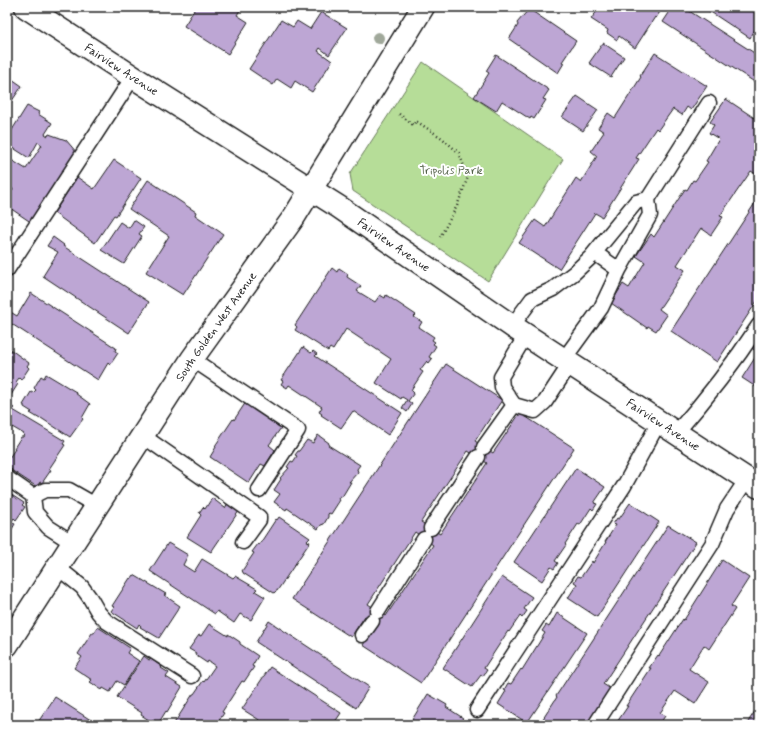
<svg xmlns="http://www.w3.org/2000/svg" width="766" height="732" font-family="Mynerve,sans-serif">
<style>
.green{fill:#b6dd98;stroke:#697c5a}
.building{fill:#bda6d4;stroke:#1c1c1c;fill-rule:evenodd}
.lines{fill:none;stroke-linecap:round;stroke-linejoin:round}
.lane-casing{stroke:#1c1c1c;stroke-width:17}
.secondary-casing{stroke:#1c1c1c;stroke-width:25}
.path{stroke:#1c1c1c;stroke-width:2.5;stroke-dasharray:1 3;stroke-linecap:butt}
.lane{stroke:#fff;stroke-width:14}
.secondary{stroke:#fff;stroke-width:22}
.tree{fill:#a0a89a}
.labels{text-anchor:middle;stroke-width:4;stroke-linejoin:round;paint-order:stroke}
.street-label{font-size:12px;fill:#1c1c1c;stroke:#fff}
.park-label{font-size:12px;fill:#526047;stroke:#fff}
</style>
<rect width="100%" height="100%" fill="#fff"/>
<filter id="ink" filterUnits="userSpaceOnUse"><feTurbulence type="fractalNoise" baseFrequency=".025" numOctaves="2"/><feDisplacementMap in="SourceGraphic" scale="8" xChannelSelector="R" yChannelSelector="G"/><feConvolveMatrix kernelMatrix="1 2 1 2 8 2 1 2 1" color-interpolation-filters="sRGB"/></filter>
<g filter="url(#ink)">
<path class="green" d="M423 62 563 159 488 281 353 191 350 174Z"/>
<path class="building" d="M196 7H242L237 15 248 22 228 54 184 26Z
M598 7H663L656 18 655 17 635 48 619 36 617 40 607 33 608 30 591 19 598 10 597 9Z
M673 7H683L759 56V85L663 22Z
M703 7H759V23L750 38Z
M529 9 576 41 562 62 564 63 558 73 509 39 518 25 517 23Z
M321 12 347 28 329 55 320 48 318 51 332 61 312 92 295 81 291 88 277 79 273 85 249 69 281 20 293 27 297 21 310 29Z
M603 43 624 57 611 77 589 63Z
M655 53 707 86 691 110 687 107 682 115 673 109 658 130 656 128 636 158 639 159 602 217 595 213 559 269 519 243 535 220 545 227 576 178 581 182 597 156 591 151 604 132 598 128 608 113 615 118 641 77 640 76Z
M496 55 549 90 543 99 546 100 534 119 531 117 530 119 502 101 496 111 474 97 489 73 486 71Z
M7 72 13 78 12 79 22 86 7 108Z
M577 96 598 110 583 131 562 117Z
M726 99 759 121V176L751 171 720 216 723 217 711 235 701 228 677 265 685 270 659 309 667 315 656 331 648 326 647 328 611 303 623 284 629 288 645 262 636 256 651 234 654 237 685 189 687 190 693 180 695 181 708 162 706 161 719 139 709 133 714 125 710 122Z
M27 106 39 112 38 114 52 123 45 134 48 136 49 134 66 140 77 153 32 223 7 206V199L13 189 10 187 7 191V159L8 158 26 169 42 145 38 142 29 158 7 144V138Z
M114 160 141 178 116 216 114 215 95 243 54 213 77 177 94 189Z
M148 180 196 212 195 215 223 234 183 295 146 272 169 236 129 209Z
M759 197V298L717 362 671 331Z
M134 220 144 227 139 234 142 236 124 264 101 250 120 222 129 228Z
M53 237 64 245 63 246 149 302 129 333 43 276 58 252 47 246Z
M332 268 337 272 339 268 348 274 347 277 361 286 357 291 375 302 380 295 385 298 386 295 416 315 414 317 422 322 419 327 434 337 432 340 435 342 433 344 436 346 429 357 432 359 429 363 427 361 420 370 423 372 411 390 414 393 408 401 412 404 407 412 402 408 407 400 402 397 401 399 376 383 391 359 346 329 333 350 330 348 328 351 295 330 297 327 295 325Z
M31 293 116 348 115 351 118 353 110 365 108 363 98 380 7 321V314L9 311 17 316Z
M759 338V389L742 378 758 353 752 348Z
M7 347 29 363 27 366 29 368 21 380 19 378 16 382 18 384 11 395 9 394 7 396Z
M303 347 311 353 313 351 317 354 315 356 402 413 388 435 353 411 341 428 321 415 322 414 319 412 322 407 289 385 287 388 281 384 283 381 281 380Z
M446 364 502 400 475 441 493 453 520 413 574 448 421 683 363 645 377 624 372 621 365 616 351 637 292 599ZM468 451 487 463 440 534 421 522ZM415 532 433 545 386 616 368 604Z
M46 374 76 392 75 393 90 404 82 418 83 419 70 437 41 418 40 419 30 413 32 412 24 407V405H23L31 392 33 393 36 390 34 388 41 376 44 378Z
M246 402 283 425 269 445 275 450 265 466 261 464 249 483 210 457 216 447 215 446 233 419 234 420Z
M7 404 14 408 13 410 65 441 63 444 65 445 49 469 51 470 42 483 40 482 37 487 11 470 12 469 7 466V461L15 449 14 448 21 437H23L24 434 7 424Z
M318 435 329 443 328 445 360 465 357 469 358 472 349 482H351L342 497 340 496 338 499 340 500 331 514 329 513 328 514V517L324 524 321 525 318 529 287 508 286 510 274 502 280 494 274 490 281 479 280 478 289 468 287 467 291 461 293 462 297 456 295 455 298 451H299L307 440 313 443Z
M576 468 605 487 594 503 597 504 593 510 591 508 580 525 578 524 565 544 566 545 555 561 558 563 554 569 551 567 542 581 514 562Z
M7 490 11 493 10 494 24 503 22 505 25 507 16 520 14 518 11 522 15 524 7 537Z
M212 498 225 508 228 503 239 511 211 552 187 537 201 515 199 513 203 507 205 509Z
M630 503 659 522 597 617 568 598 577 584 574 582 578 576 581 577 592 561 593 563 606 542H605L616 525 613 524 617 518 619 519Z
M279 517 310 538 307 541 310 542 277 591H276L274 593 243 573V572L242 571 254 553 252 552 258 544 259 545 276 519 277 520Z
M668 525 696 542 603 684 611 689 587 725H563L558 722 556 725H539L557 697 556 696Z
M168 543 188 555 183 565 194 572 202 559 233 578 235 576 257 589 255 591 265 597 251 620 240 614 234 623 217 611 215 614 150 571Z
M722 560 749 578 731 606 735 609 709 649 704 645 689 669 709 682 695 704 675 691 660 713 665 716 659 725H615L628 706H626L651 668H649L658 655 659 656 683 619 684 620Z
M134 575 166 594 164 595 180 606 159 638 140 627 141 626 139 624 137 628 111 611 114 607 112 606 130 578 131 579Z
M502 577 532 597 524 609 527 611 522 618 520 616 509 632 508 631 484 668 487 670 483 676 481 675 472 687 443 668Z
M557 613 587 633 527 723 498 704 506 691 504 690 508 683 511 684 521 669 522 670 545 633 542 631 546 625 549 627Z
M269 621 369 687 356 708 256 642Z
M209 624 228 636V634L240 642V644L258 656 252 666 254 667 244 682 242 681 222 712 224 713 216 725H173L193 694H194L203 681 204 682 215 666 208 661 207 663 195 655 196 653 189 649 199 635 201 636Z
M98 627 130 648 127 653 139 661 124 685 117 681 110 692 103 688 102 690 90 682 92 680 74 668 82 657 78 654 92 633H94Z
M144 656 149 660 151 659 162 667 161 668 169 673 166 677 182 687 167 712 166 711 158 724 153 720 152 722 141 715 142 713 117 697Z
M270 667 341 713 333 725H272L266 721 264 723 242 709Z
M428 694 447 705 446 707 463 718 460 721 463 723 462 725H413L410 723Z
M55 697 97 724 99 722 103 725H36Z
M759 705V725H746Z"/>
<g class="lines">
<defs>
<path id="lane" d="M595 253 619 270
M7 270 133 77
M512 326 532 299 553 289 574 273 591 257 636 202 648 199
M526 335 501 377 502 387 514 405 535 411 545 402 570 364
M192 359 298 430 259 490
M564 359 601 308 619 270 650 215 648 199 709 103
M676 433C707 398 734 363 759 325
M143 436 259 517V520L243 542
M484 447 514 405
M7 478 33 496 35 512 48 527 73 543
M33 496 45 490H69L97 506
M431 528 478 457
M57 567 82 587 90 598 98 612 106 621 192 676
M378 611 424 539
M362 635 372 621
M477 710 624 486 659 422
M595 725 712 544 727 509 747 479"/>
<g id="secondary">
<path id="s1" d="M26 7 133 77 339 207 512 326 759 487"/>
<path id="s2" d="M7 645 192 359 294 217 423 7"/>
</g>
</defs>
<use href="#lane" class="lane-casing"/>
<use href="#secondary" class="secondary-casing"/>
<path class="path" d="M399 114 413 125 416 121 442 138 459 153 468 177 457 206 440 237"/>
<use href="#lane" class="lane"/>
<use href="#secondary" class="secondary"/>
</g>
<circle class="tree" cx="378" cy="38" r="6"/>
</g>
<g class="labels">
<g class="street-label">
<text dy="4" stroke="none"><textPath href="#s1" startOffset="114">Fairview Avenue</textPath></text>
<text dy="4" stroke="none"><textPath href="#s1" startOffset="438">Fairview Avenue</textPath></text>
<text dy="4" stroke="none"><textPath href="#s2" startOffset="381">South Golden West Avenue</textPath></text>
<text dy="4" stroke="none"><textPath href="#s1" startOffset="762">Fairview Avenue</textPath></text>
</g>
<g class="park-label">
<text x="451" y="174">Tripolis Park</text>
</g>
</g>
<rect width="766" height="732" fill="none" stroke="#fff" stroke-width="24"/>
<rect x="12" y="12" width="742" height="708" fill="none" stroke="#1c1c1c" stroke-width="1.5" filter="url(#ink)"/>
</svg>
